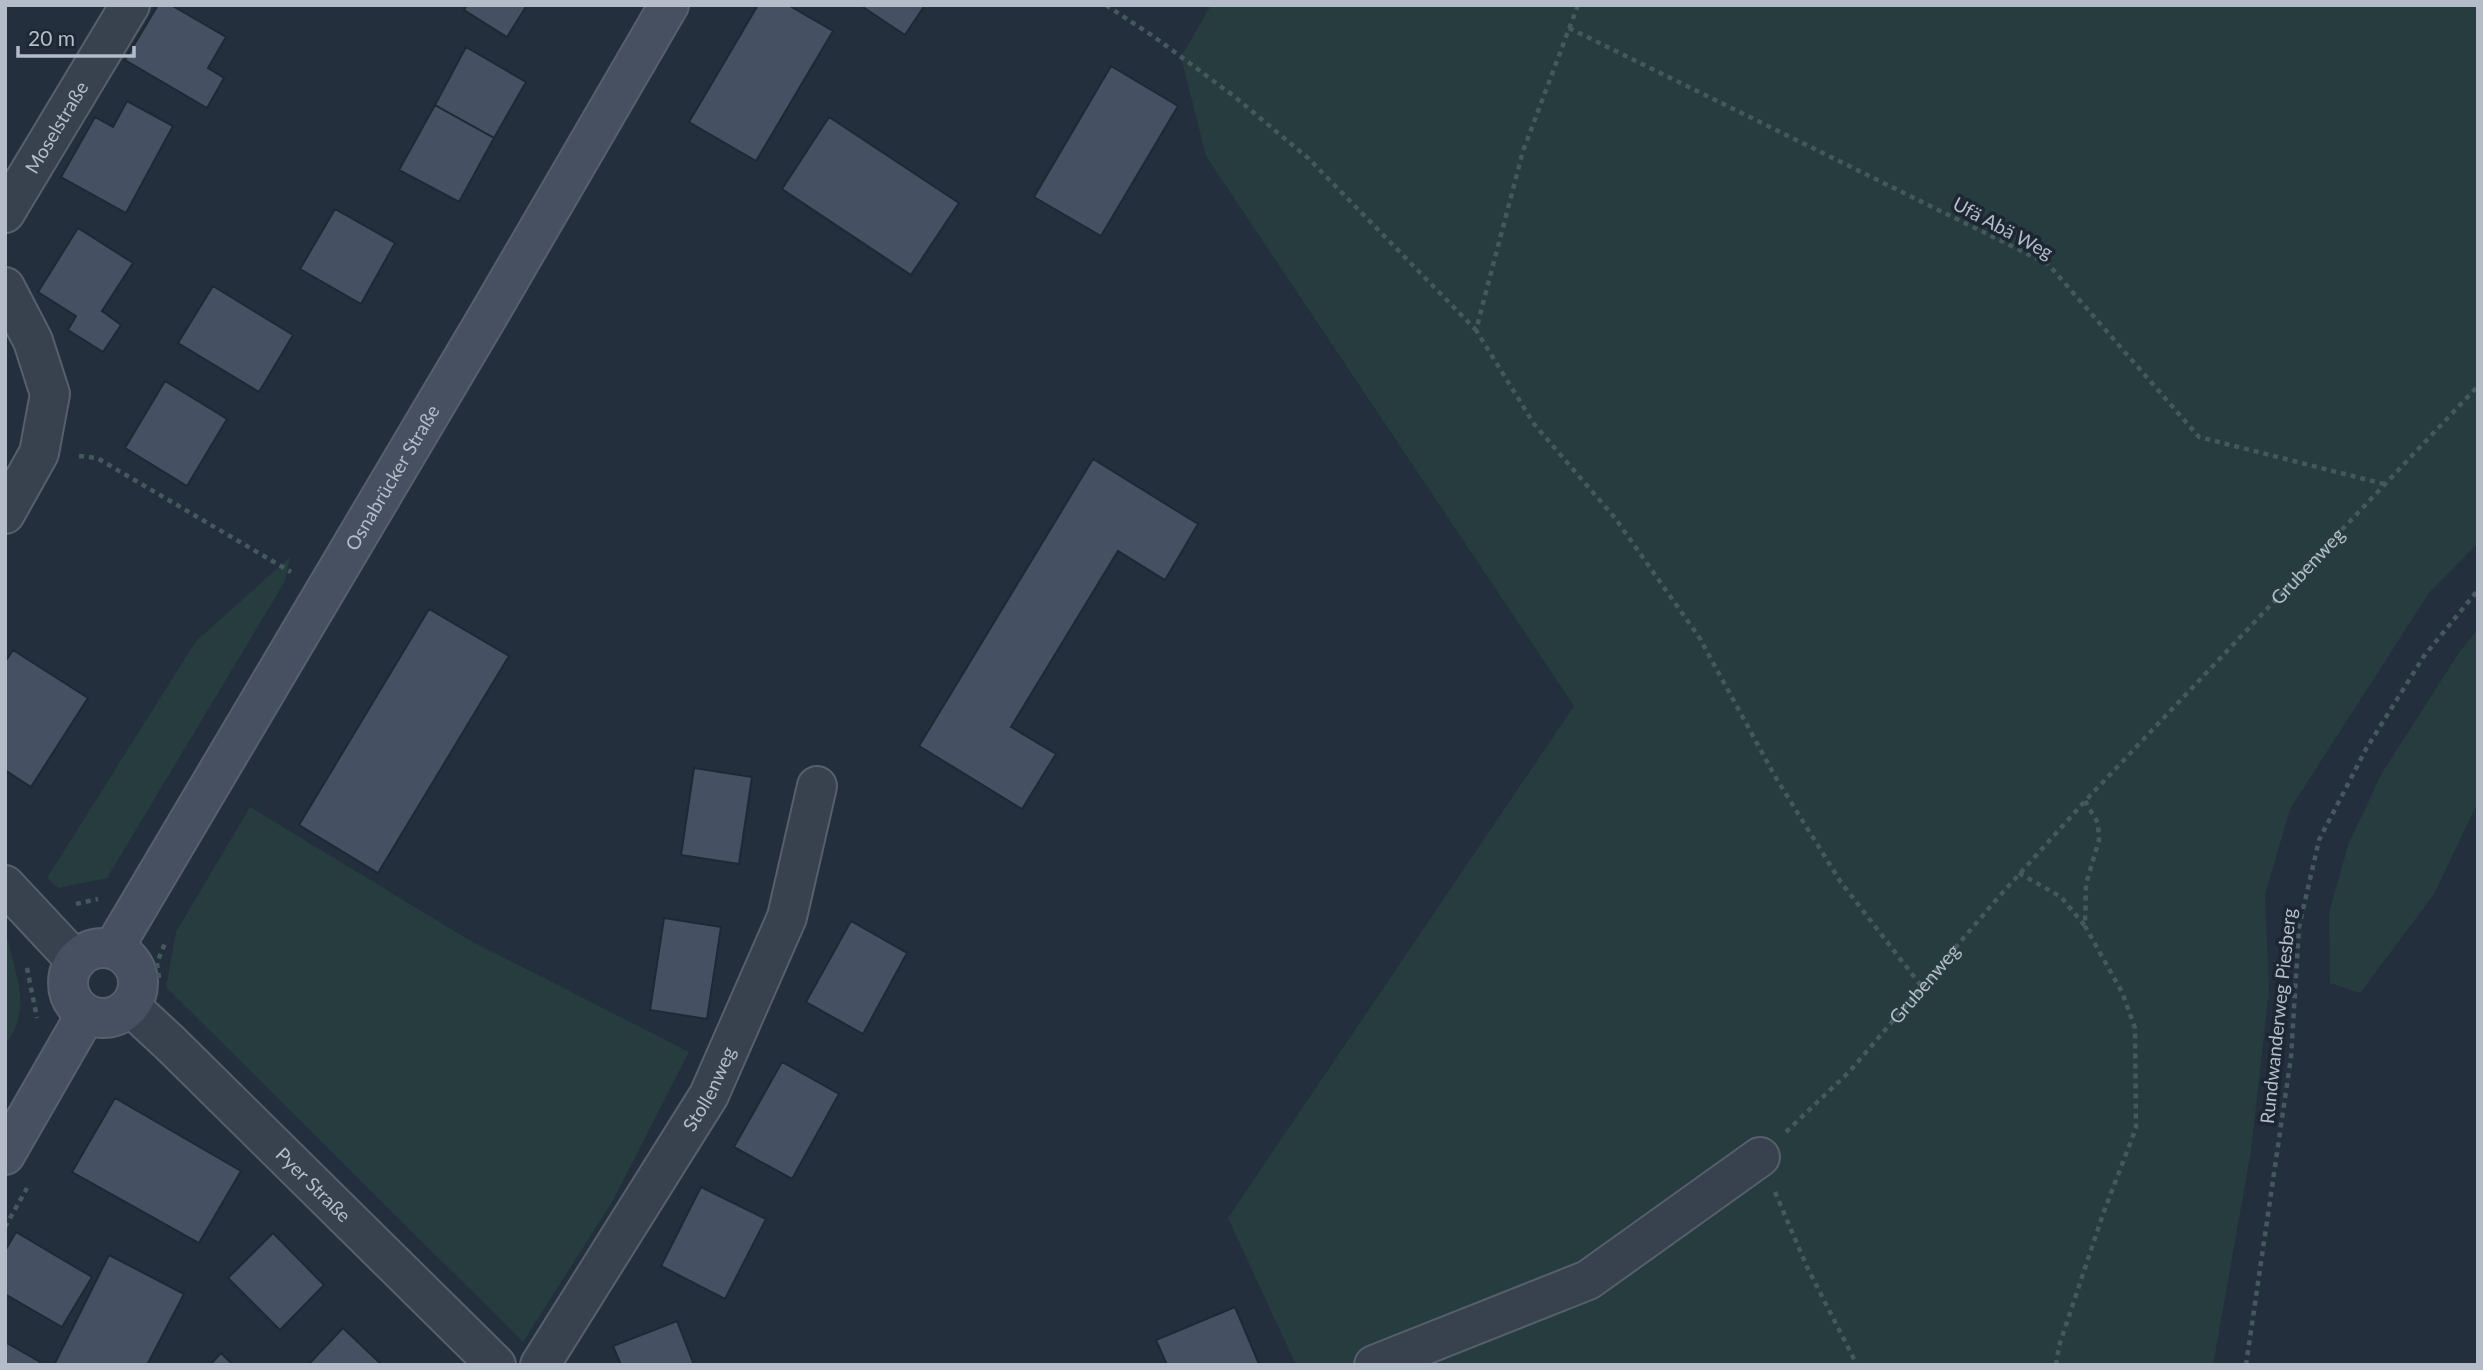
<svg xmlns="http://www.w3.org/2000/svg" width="2483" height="1370" font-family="Lato,sans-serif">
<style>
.green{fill:#263c3f}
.building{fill:#455162;stroke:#1f2835;stroke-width:2}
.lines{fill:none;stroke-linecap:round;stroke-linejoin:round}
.street-casing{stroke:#565f6c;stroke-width:42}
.secondary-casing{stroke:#565f6c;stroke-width:42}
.path{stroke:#44595c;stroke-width:4.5;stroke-dasharray:5 5;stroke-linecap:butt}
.street{stroke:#38414e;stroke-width:38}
.secondary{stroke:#465061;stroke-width:38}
.labels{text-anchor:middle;stroke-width:7;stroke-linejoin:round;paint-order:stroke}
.street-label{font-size:19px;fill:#b4bcc9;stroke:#1d2633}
</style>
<rect width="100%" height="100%" fill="#242f3e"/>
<path class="green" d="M1211 5H2478V543L2429 593 2290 809 2265 895 2269 990 2251 1151 2213 1365H1296L1228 1218 1574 706 1206 156 1181 57Z
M290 557 285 581 107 878 58 888 47 878 196 641Z
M2478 629V802L2434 894 2360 993 2330 983 2329 913 2348 845 2382 773 2460 651Z
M250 807 469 940 689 1052 612 1202 523 1342 166 987 176 932Z
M8 940C17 982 32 1007 5 1045V944Z"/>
<path class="building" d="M158 5H171L226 37 208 68 224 78 207 108 125 60Z
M467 5H527L507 37 464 10Z
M758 5H788L833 31 756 161 689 122Z
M860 5H925L905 35Z
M466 47 526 82 494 138 435 105Z
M1111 66 1178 106 1101 236 1034 197Z
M127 101 173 126 126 213 61 177 95 117 113 127Z
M435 105 494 138 459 202 399 170Z
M829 117 959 203 911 275 782 189Z
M335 209 395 243 361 304 300 269Z
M78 228 133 263 102 311 121 325 103 352 68 330 76 316 38 292Z
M213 286 293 335 259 392 178 343Z
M165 381 227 419 187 486 125 448Z
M1093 459 1198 524 1165 580 1118 551 1011 727 1056 754 1022 809 919 746Z
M429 609 509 656 378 873 299 825Z
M13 650 88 698 31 787 5 770V662Z
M694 768 752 777 739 864 681 855Z
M664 918 721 927 707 1019 650 1010Z
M851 921 907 953 863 1034 806 1002Z
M782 1062 839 1094 792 1179 734 1147Z
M115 1098 241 1171 199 1243 72 1172Z
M701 1187 766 1219 725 1299 661 1266Z
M16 1232 92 1277 62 1327 5 1294V1251Z
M273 1233 324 1285 280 1330 228 1278Z
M109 1255 184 1294 147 1365H54Z
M1235 1307 1259 1364 1167 1365 1156 1340Z
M677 1321 694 1365H621L613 1346Z
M343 1328 382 1365H308Z
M5 1342 40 1362 38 1365H5Z
M221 1353 233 1365H210Z"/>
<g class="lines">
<defs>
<g id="street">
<path id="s2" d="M5 213 130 5"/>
<path d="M5 287 33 341 50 394 39 453 5 514"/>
<path d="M5 885 76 961"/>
<path id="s3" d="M130 1006 170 1043 496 1365"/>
<path id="s4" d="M540 1365 709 1095 787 917 817 786"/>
<path d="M1374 1365 1588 1280 1760 1157"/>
</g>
<g id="secondary">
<circle cx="103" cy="983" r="35"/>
<path id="s5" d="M113 949 488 316 669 5"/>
<path d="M5 1155 86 1014"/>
</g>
</defs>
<use href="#street" class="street-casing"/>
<use href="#secondary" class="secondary-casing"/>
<g class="path">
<path d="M1106 5 1153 36 1235 97 1308 158 1476 330"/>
<path d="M1578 5 1523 151 1476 330 1534 424 1615 518 1699 637 1776 778 1840 881 1922 987"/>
<path d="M1569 28 2048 264 2199 437 2384 484"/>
<path d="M79 456 97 458 291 572"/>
<path d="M2019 873 2061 897 2085 926"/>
<path d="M76 904 98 899"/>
<path d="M27 968 37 1018"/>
<path d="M159 978 157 963 165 943"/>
<path id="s1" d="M1786 1132 1850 1071 1996 900 2085 801 2478 386"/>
<path d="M1775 1192 1807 1267 1857 1365"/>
<path d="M5 1227 27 1188"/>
<path d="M2056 1365 2059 1346 2103 1214 2136 1128 2135 1028 2122 992 2085 926 2086 884 2099 840 2098 823 2085 801"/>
<path d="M2246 1365 2291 1057 2299 927 2319 840 2366 749 2424 656 2478 590"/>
</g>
<use href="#street" class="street"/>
<use href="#secondary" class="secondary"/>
</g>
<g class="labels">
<g class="street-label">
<text dy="7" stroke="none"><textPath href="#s2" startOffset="100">Moselstraße</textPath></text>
<text transform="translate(2003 228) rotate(28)" y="7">Ufä Abä Weg</text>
<text dy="7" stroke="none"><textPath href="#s5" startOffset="548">Osnabrücker Straße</textPath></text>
<text dy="7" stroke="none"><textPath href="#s1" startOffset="770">Grubenweg</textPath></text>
<text dy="7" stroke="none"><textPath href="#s1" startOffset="203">Grubenweg</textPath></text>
<text transform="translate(2278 1016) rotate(-84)" y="7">Rundwanderweg Piesberg</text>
<text dy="7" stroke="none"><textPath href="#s4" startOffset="324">Stollenweg</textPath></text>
<text dy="7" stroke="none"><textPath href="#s3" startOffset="256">Pyer Straße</textPath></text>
</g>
</g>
<rect width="2483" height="1370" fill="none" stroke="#b4bcc9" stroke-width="14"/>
<path d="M18 46v10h116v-10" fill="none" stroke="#b4bcc9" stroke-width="3.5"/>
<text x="28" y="46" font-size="21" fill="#b4bcc9" stroke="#1d2633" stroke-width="5" paint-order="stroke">20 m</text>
</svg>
